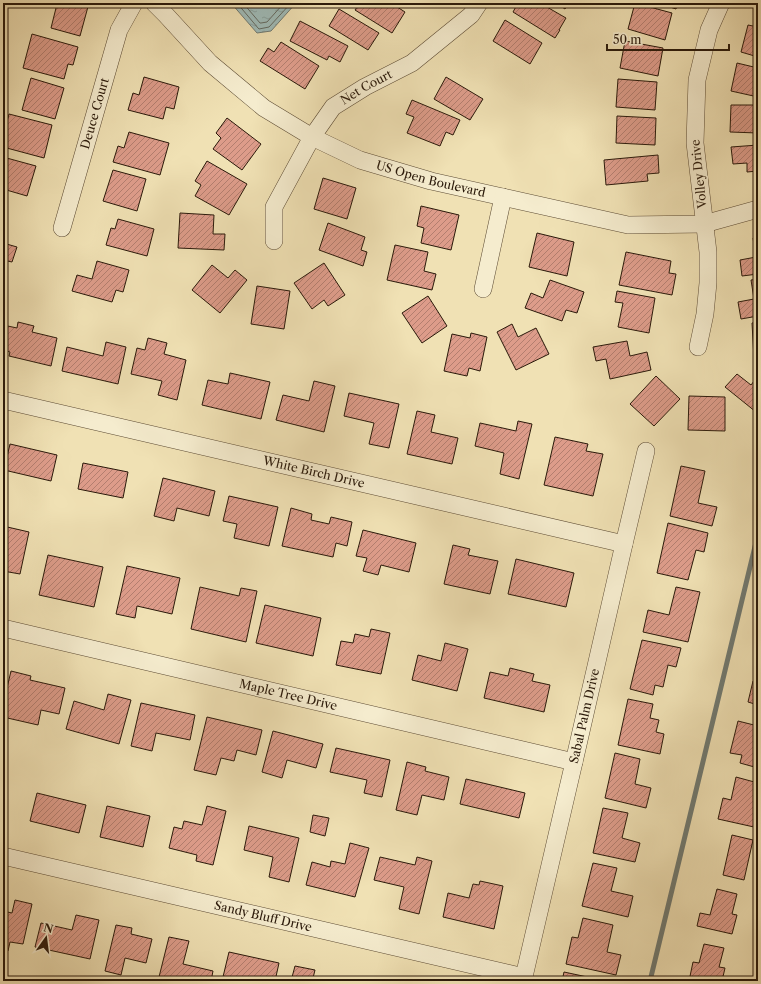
<svg xmlns="http://www.w3.org/2000/svg" width="761" height="984" font-family="'Libre Caslon Text',serif">
<style>
.water{fill:url(#water-ripples);stroke:#707a72}
.lines{fill:none;stroke-linecap:round;stroke-linejoin:round}
.shore{stroke:#646a61;stroke-width:1}
.stream{stroke:#707a72;stroke-width:5}
.building{fill:url(#building-hatch);stroke:#2a190a}
.minor-casing{stroke:#5c4b34;stroke-width:18}
.minor{stroke:#f5ecce;stroke-width:17}
.labels{text-anchor:middle;stroke-width:3.5;stroke-linejoin:round;paint-order:stroke}
.street-label{font-size:12px;fill:#2a190a;stroke:#f5ecce}
</style>
<defs>
<pattern id="water-ripples" width="26" height="14" patternUnits="userSpaceOnUse"><rect width="26" height="14" fill="#9fbbb8"/><path d="M2 4q2-2 4 0t4 0M15 11q2-2 4 0t4 0" fill="none" stroke="#89a09d"/></pattern>
<pattern id="building-hatch" width="6" height="6" patternUnits="userSpaceOnUse"><rect width="6" height="6" fill="#dd9c8a"/><path d="M-1 1l2-2M0 6l6-6M5 7l2-2" fill="none" stroke="#b37e6f"/></pattern>
</defs>
<rect width="100%" height="100%" fill="#f0e1b4"/>
<filter id="stains"><feTurbulence type="fractalNoise" baseFrequency=".005" numOctaves="4"/><feColorMatrix values="0 0 0 0 .2 0 0 0 0 .09 0 0 0 0 .02 0 0 0 .5 -.17"/></filter>
<radialGradient id="worn" r=".72"><stop offset=".6" stop-color="#630" stop-opacity="0"/><stop offset="1" stop-color="#630" stop-opacity=".3"/></radialGradient>
<path class="water" d="M231 3H296L271 31 257 33Z"/>
<g class="lines">
<path class="shore" d="M237 3 258 28 259 29 269 27 291 3
M243 3 260 23H261L267 22 284 3"/>
<path class="stream" d="M650 981 758 534"/>
</g>
<path class="building" d="M54 3H89L80 36 51 28 57 4Z
M360 3H391L405 12 392 33 355 10Z
M518 3H540L566 18 559 30H560L555 38 513 12Z
M556 3H569L565 9Z
M635 3 672 13 665 40 628 29Z
M658 3H678L676 9Z
M339 9 379 33 368 50 329 26Z
M505 20 542 43 530 64 493 41Z
M300 21 348 46 340 62 329 56 327 60 290 41Z
M748 25 758 27V57L741 52Z
M32 34 78 47 73 65 68 64 64 79 23 68Z
M625 41 663 48 658 76 620 68Z
M281 42 319 66 305 89 260 61 268 48 274 52Z
M737 63 758 68V97L731 91Z
M144 77 179 87 174 109 166 107 163 119 128 110 133 93 139 95Z
M446 77 483 99 470 120 434 99Z
M31 78 64 88 55 119 22 110Z
M618 79 657 82 655 110 616 107Z
M412 100 460 120 453 135 446 132 440 146 407 133 414 117 406 114Z
M731 105H758V133L730 132Z
M9 114 52 125 44 158 3 147V137Z
M617 116 656 118 655 145 616 143Z
M227 118 261 144 242 170 213 149 221 138 216 133Z
M129 132 169 143 160 175 113 162 118 146 124 148Z
M758 145V171L747 172V163L733 164 731 147Z
M658 155 659 173 647 174 648 181 606 185 604 160Z
M3 157 36 166 27 196 3 189Z
M207 161 247 184 229 215 195 196 201 185 195 181Z
M113 170 146 179 137 211 103 201Z
M323 178 356 188 347 219 314 209Z
M421 206 459 215 451 250 421 243 424 228 417 226Z
M180 213 214 215 213 234H225L224 250 178 248Z
M118 219 154 229 147 256 106 245 111 228 115 229Z
M328 223 365 237 361 250 367 252 363 266 319 250Z
M537 233 574 242 567 276 529 267Z
M758 237V274L742 276 740 260 756 257 753 238Z
M3 243 17 247 12 262 3 260V261Z
M395 245 428 252 424 271 436 274 432 290 387 280Z
M626 252 671 261 669 273 676 274 672 295 619 285Z
M97 261 129 270 123 292 116 290 112 302 72 291 77 275 92 279Z
M324 263 345 295 328 306 324 300 312 309 294 283Z
M212 265 228 278 235 270 247 280 220 313 192 290Z
M758 279V316L741 319 738 302 754 299 751 280Z
M550 280 584 292 577 313 566 310 562 321 525 308 531 293 543 298Z
M257 286 290 291 284 329 251 324Z
M617 291 655 298 649 333 618 327 623 303 615 302Z
M428 296 447 326 422 343 402 313Z
M18 322 34 326 32 332 57 338 51 366 9 356 10 352 3 350V325L17 328Z
M758 322V358H754L752 323Z
M512 324 518 337 536 328 549 354 516 370 497 332Z
M471 333 487 337 480 371 469 368 467 376 444 371 452 334 470 338Z
M148 338 167 343 164 354 186 360 177 400 158 395 162 381 131 374 137 348 145 350Z
M627 341 630 356 647 352 651 370 610 379 606 359 596 361 593 347Z
M106 342 126 347 118 384 62 371 67 347 103 356Z
M230 373 270 382 261 419 202 405 208 380 228 384Z
M737 374 751 385 758 376V410L756 412 725 387Z
M656 376 680 399 654 426 630 404Z
M314 381 335 386 324 432 276 420 283 395 309 401Z
M349 393 399 404 389 448 369 444 374 423 344 416Z
M689 396 725 397V431L688 430Z
M417 411 435 415 431 432 458 438 452 464 407 454Z
M518 421 532 424 519 479 500 474 504 453 475 446 480 423 516 431Z
M555 437 588 444 586 451 603 454 593 496 544 485Z
M10 444 57 455 51 481 4 470Z
M83 463 128 472 123 498 78 489Z
M681 466 705 471 698 503 717 507 712 526 670 516Z
M163 478 215 491 209 516 177 508 174 521 154 516Z
M229 496 278 507 269 546 234 538 237 524 223 521Z
M291 508 312 514 311 520 329 524 331 517 352 522 347 546 336 543 333 557 282 546Z
M668 523 708 533 704 552 696 550 688 580 657 573Z
M3 526 29 532 20 574 3 571Z
M363 530 416 543 409 572 381 565 378 575 363 571 367 558 356 556Z
M453 545 470 549 468 555 498 561 490 594 444 584Z
M48 555 103 567 94 607 39 595Z
M516 559 574 573 566 607 508 594Z
M127 566 180 578 172 614 137 606 135 618 116 614Z
M200 587 239 596 241 588 257 591 246 642 191 629Z
M676 587 700 592 688 642 643 632 648 610 669 615Z
M265 605 321 618 313 656 256 643Z
M371 629 390 633 381 674 336 665 341 641 353 643 355 634 369 637Z
M642 640 681 648 676 667 668 665 663 687 655 685 653 695 630 689Z
M445 643 468 649 457 691 412 680 418 655 441 661Z
M510 668 534 674 532 681 550 685 544 712 484 698 490 672 508 676Z
M11 671 31 676 30 680 65 688 59 714 41 710 38 725 3 717V705Z
M753 681 758 682V705L748 702Z
M108 694 131 700 119 744 66 729 74 701 104 710Z
M628 699 653 704 650 718 659 720 656 732 664 734 660 754 618 745Z
M141 703 195 715 190 740 156 733 152 751 131 746Z
M207 717 262 730 256 755 237 750 234 761 221 758 216 775 194 770Z
M738 721 758 726V768L740 763 742 755 730 753Z
M273 731 323 744 316 768 287 760 282 778 262 772Z
M336 748 390 760 382 797 364 793 367 780 330 772Z
M615 753 640 759 635 784 651 788 646 808 605 798Z
M407 762 426 767 425 771 449 777 444 800 422 795 417 815 396 810Z
M736 777 758 783V810L754 827 718 819 723 798 731 800Z
M466 779 525 793 519 818 460 804Z
M37 793 86 805 79 833 30 821Z
M107 806 150 816 143 847 100 837Z
M207 806 226 811 213 865 196 861 197 855 169 848 174 827 182 829 184 821 202 825Z
M603 808 628 813 622 838 640 843 635 862 593 853Z
M313 815 329 818 325 836 310 832Z
M249 826 299 838 289 882 269 877 273 857 244 850Z
M732 835 753 840 744 880 723 875Z
M350 843 369 848 355 897 306 885 312 862 330 867 331 861 345 864Z
M380 857 415 865 417 857 432 861 419 914 399 909 404 887 374 880Z
M593 863 617 868 611 891 633 896 628 917 582 906Z
M480 881 503 886 494 929 443 917 448 893 469 898 473 884 479 885Z
M717 889 737 894 732 914 737 915 732 934 697 926 700 913 710 915Z
M15 900 32 904 23 944 10 942 8 951 3 949V911L12 913Z
M76 915 99 920 90 959 35 947 41 923 72 930Z
M583 918 613 925 607 952 621 955 616 975 566 964 572 937 578 938Z
M116 925 132 928 131 934 152 939 146 963 125 958 121 975 105 971Z
M169 937 189 941 183 964 213 971 211 981H158Z
M704 944 724 948 719 967 725 968 722 981H689L693 962 699 963Z
M229 952 279 963 275 981H222Z
M295 966 315 970 313 978 326 981H291Z
M564 972 606 981H562Z"/>
<g class="lines">
<defs>
<g id="minor">
<path id="s1" d="M154 3 166 15 210 63 264 108 312 137 360 160 431 181 628 225 704 224 758 209"/>
<path id="s2" d="M62 228 119 30 134 3"/>
<path id="s3" d="M274 241V207L312 137 333 107 365 87 412 63 471 15 479 3"/>
<path d="M483 289 503 197"/>
<path d="M698 347 705 314 708 283V252L695 143 697 80 709 30 721 3"/>
<path id="s4" d="M3 400 624 544"/>
<path id="s5" d="M3 628 574 762"/>
<path id="s6" d="M3 856 524 977"/>
<path id="s7" d="M523 981 574 762 624 544 646 451"/>
</g>
</defs>
<use href="#minor" class="minor-casing"/>
<use href="#minor" class="minor"/>
</g>
<g class="labels">
<g class="street-label">
<text dy="4" stroke="none"><textPath href="#s3" startOffset="189">Net Court</textPath></text>
<text dy="4" stroke="none"><textPath href="#s2" startOffset="119">Deuce Court</textPath></text>
<text transform="translate(699 174) rotate(-96)" y="4">Volley Drive</text>
<text dy="4" stroke="none"><textPath href="#s1" startOffset="335">US Open Boulevard</textPath></text>
<text dy="4" stroke="none"><textPath href="#s4" startOffset="319">White Birch Drive</textPath></text>
<text dy="4" stroke="none"><textPath href="#s5" startOffset="293">Maple Tree Drive</textPath></text>
<text dy="4" stroke="none"><textPath href="#s7" startOffset="272">Sabal Palm Drive</textPath></text>
<text dy="4" stroke="none"><textPath href="#s6" startOffset="267">Sandy Bluff Drive</textPath></text>
</g>
</g>
<rect width="761" height="984" fill="none" stroke="#f0e1b4" stroke-width="16"/>
<rect x="4" y="4" width="753" height="976" fill="none" stroke="#2a190a" stroke-width="2"/>
<rect x="8" y="8" width="745" height="968" fill="none" stroke="#2a190a"/>
<g transform="translate(46 938) rotate(14)" stroke="#f5ecce" stroke-width="3" paint-order="stroke">
<path d="M0-3L7 15L0 10L-7 15Z" fill="#2a190a"/>
<text y="-6" font-size="11" font-weight="bold" text-anchor="middle" fill="#2a190a">N</text>
</g>
<path d="M607 44v6h122v-6" fill="none" stroke="#2a190a" stroke-width="2"/>
<text x="613" y="44" font-size="12" fill="#2a190a" stroke="#f5ecce" stroke-width="3" paint-order="stroke">50 m</text>
<rect width="100%" height="100%" filter="url(#stains)"/>
<rect width="100%" height="100%" fill="url(#worn)"/>
</svg>
